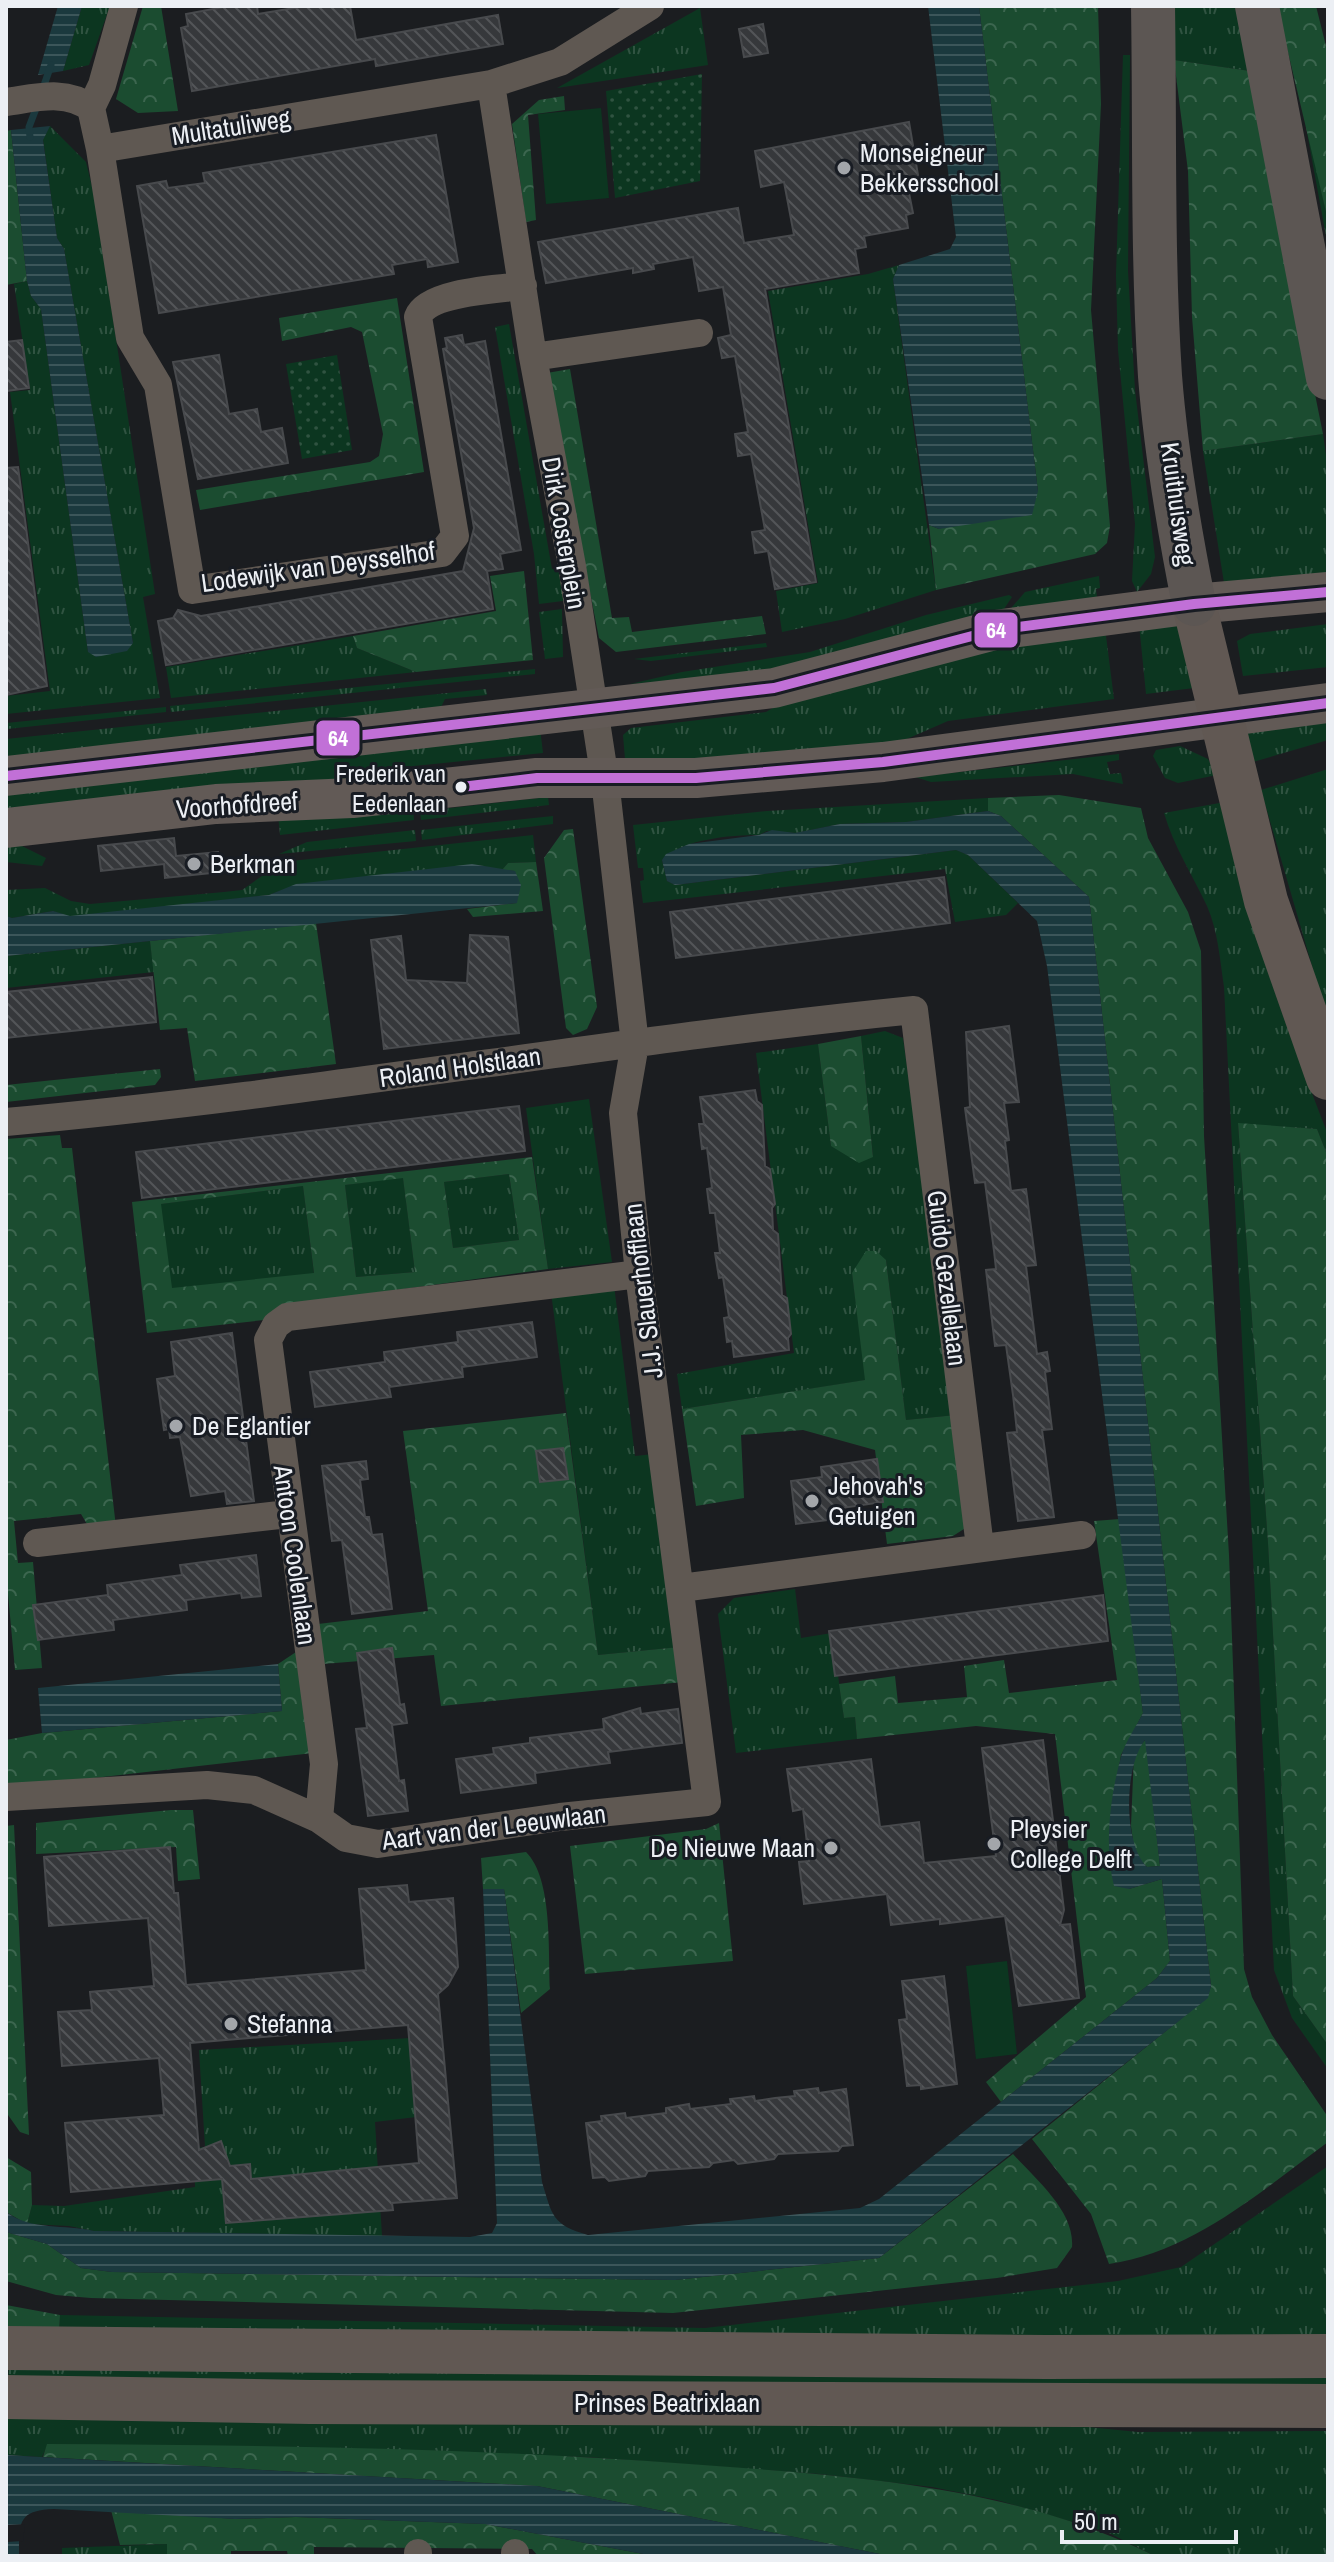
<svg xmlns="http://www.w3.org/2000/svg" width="1334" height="2562" font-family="'Archivo Narrow',sans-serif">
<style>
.grass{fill:url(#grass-tufts)}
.forest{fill:url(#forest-crowns);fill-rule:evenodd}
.park{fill:url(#park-dots)}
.pitch{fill:#0c3620}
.water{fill:url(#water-rules);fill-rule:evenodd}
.pier{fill:#1b1d20}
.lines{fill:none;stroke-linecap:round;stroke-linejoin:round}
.stream{stroke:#1b393e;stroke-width:7}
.building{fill:url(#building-back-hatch);stroke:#484a4d;stroke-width:2;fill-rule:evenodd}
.street{stroke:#5f5852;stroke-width:28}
.secondary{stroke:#625a56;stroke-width:40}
.primary{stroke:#615853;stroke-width:44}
.highway{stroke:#5c5653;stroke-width:44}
.bus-1-casing{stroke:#181c23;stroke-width:16}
.bus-1{stroke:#c170d7;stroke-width:10}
.poi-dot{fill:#a3a6aa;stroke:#181c23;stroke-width:3}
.bus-dot{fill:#eceff4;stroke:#181c23;stroke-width:3}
.labels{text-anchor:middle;stroke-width:6;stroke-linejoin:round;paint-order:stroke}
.bus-label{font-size:24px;fill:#eceff4;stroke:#181c23;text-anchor:end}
.street-label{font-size:26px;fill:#eceff4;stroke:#181c23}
.poi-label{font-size:26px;fill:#eceff4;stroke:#181c23;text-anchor:start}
.line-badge{stroke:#181c23;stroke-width:3}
.badge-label{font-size:22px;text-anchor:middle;font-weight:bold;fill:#fff}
</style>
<defs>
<pattern id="grass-tufts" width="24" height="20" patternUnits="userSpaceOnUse" patternTransform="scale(2)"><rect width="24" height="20" fill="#0c3620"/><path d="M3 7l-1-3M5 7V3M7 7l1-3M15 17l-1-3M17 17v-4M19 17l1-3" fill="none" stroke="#305341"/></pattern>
<pattern id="forest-crowns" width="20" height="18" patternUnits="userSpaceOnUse" patternTransform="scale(2)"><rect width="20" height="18" fill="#1b4c30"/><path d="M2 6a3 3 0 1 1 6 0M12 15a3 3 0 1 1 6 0" fill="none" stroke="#3c664f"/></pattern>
<pattern id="park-dots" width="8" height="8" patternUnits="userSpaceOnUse" patternTransform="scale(2)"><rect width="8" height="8" fill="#0c3620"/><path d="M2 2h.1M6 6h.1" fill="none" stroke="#305341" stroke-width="1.8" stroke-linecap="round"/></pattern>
<pattern id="water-rules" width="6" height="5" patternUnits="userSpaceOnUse" patternTransform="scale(2)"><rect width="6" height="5" fill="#1b393e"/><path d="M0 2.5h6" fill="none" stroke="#3c565a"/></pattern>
<pattern id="building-back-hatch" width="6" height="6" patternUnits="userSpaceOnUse" patternTransform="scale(2)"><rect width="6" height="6" fill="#36383b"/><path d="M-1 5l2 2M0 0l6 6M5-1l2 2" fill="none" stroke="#535558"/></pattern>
</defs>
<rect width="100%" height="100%" fill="#1b1d20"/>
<path class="grass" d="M82 6H110L89 65 63 71Z
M1167 6H1245L1250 71 1174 60Z
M700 8 708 65 557 88Z
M1123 55H1130L1128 271 1135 390 1155 557 1151 574 1137 592 1132 581 1135 524 1118 350 1116 275Z
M1302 105 1328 220V247Z
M50 126 86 162 94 195 155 594 143 597 160 698 6 714V696L50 691 10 392 30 390 14 284 27 281 31 296 41 309 88 652 133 643 64 249 57 238 43 139Z
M899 265 893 279 936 590 845 619 782 632 776 591 818 583 768 291 868 274Z
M509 324 552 569 562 570 563 601 539 604 534 554 495 327Z
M1323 434 1328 469V575L1225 589 1203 451Z
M1099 576 1100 588 1096 589 1097 597 1006 614 1025 592Z
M1009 595 1012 597 1002 612 788 670 630 684 682 672 810 652 926 615Z
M562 609 563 657 545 659 539 612Z
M1178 620 1194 688 1146 694 1139 624Z
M1328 624V667L1243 676 1237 641 1250 634Z
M1105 628 1114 699 948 721 877 752 690 765 625 759 623 735 631 728 766 712 793 696 1000 643Z
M353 636 357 648 416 672 171 698 166 667Z
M766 643 767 647 651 661 634 659Z
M535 669V674L171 712 170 706Z
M486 689 487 695 445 699 441 707 6 771V739Z
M166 707V712L7 729 6 723Z
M1328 715V740L1253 762 1247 730Z
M540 728 543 753 354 772 342 784 6 819V784Z
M1180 746 1208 759 1217 775 1178 783 1165 778 1153 756 1156 750Z
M1119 754V760L1107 762 1110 774 1121 773 1123 784 1073 774 931 782 915 777Z
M1328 769V1021L1261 790Z
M548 797 549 805 421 820 419 801 433 810Z
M988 798V811L906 822 840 824 796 833 767 831 759 835C730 835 683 839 662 860L667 881 675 885 956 850 968 855 1018 903 1006 915 955 922 945 869 643 903 640 881 644 880 643 868H638L633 825 767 811Z
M1225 802C1244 917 1286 1026 1328 1135V1157L1317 1129 1238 1124 1268 1543 1293 1996 1328 2045V2069L1292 2018 1274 1970 1224 987C1220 960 1218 931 1207 906 1192 874 1174 847 1164 813Z
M413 808 414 820 280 835 278 815Z
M553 816V824L422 840 421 830Z
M415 830 416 841 279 854 307 842Z
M533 835 536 862 508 863 502 870 478 865 376 877C366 874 362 879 352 880 321 883 297 883 269 895L70 917 53 911 12 918 6 916V890L45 888 71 901 90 904 224 892 242 890 282 862Z
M6 838 46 858 42 866 6 862Z
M150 941 154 972 6 988V956Z
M885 1031 903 1038 956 1415 906 1420 886 1260 852 1273 866 1380 682 1409 677 1374 794 1353 756 1053 818 1044 831 1146 873 1156 861 1036Z
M589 1099 612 1262 548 1269 526 1108Z
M509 1174 519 1240 453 1248 444 1182Z
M403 1177 415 1272 356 1277 345 1185Z
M303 1186 314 1274 171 1289 160 1204Z
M614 1285 635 1456 654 1454 679 1647 598 1655 551 1292Z
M795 1589 801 1638 832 1633 844 1718 855 1717 857 1739 736 1753 718 1614 734 1598Z
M411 2038 416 2117 375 2122 382 2236 94 2231 69 2226 27 2224 32 2205 64 2206 195 2187 194 2148 205 2147 199 2050Z
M1328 2166V2340L59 2332 60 2315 705 2328 1118 2281 1181 2267Z
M9 2366 1328 2370V2387L8 2381Z
M6 2415 1068 2425 1138 2432 1328 2431V2556H1155L1107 2532 997 2500 932 2487 820 2474 588 2457 48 2444 42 2457 6 2455Z
M168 2544 167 2556H62V2548Z"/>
<path class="forest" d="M143 6H161L178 111 138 113 116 99Z
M979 6H1098L1101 104 1091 310 1110 526 1107 543 1095 554 936 590 929 525 939 529 1038 491Z
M1277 6H1316L1328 54V220Z
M1174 60 1250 71 1323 434 1203 451 1192 317 1188 171Z
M564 96 565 110 528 115 536 220 526 222 512 124 539 100Z
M11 130 27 281 6 285V131Z
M397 298 424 472 200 510 196 490 370 462 379 456 383 434 362 332 351 327 282 341 279 318Z
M570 369 612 618 629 617 632 632 762 616 766 634 616 652 599 638 547 373Z
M524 571 533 660 416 672 357 648 353 636 496 611 490 576Z
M1059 795 1141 808 1148 838 1188 912 1201 951 1204 1136 1229 1555 1244 1969 1252 1997 1272 2035 1328 2117V2142C1261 2191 1193 2252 1109 2264L1091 2214 1032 2139 1207 1998 1211 1986 1089 897 1001 816 988 811V798Z
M573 829 597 1007 587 1029 573 1035 566 1028 544 858 564 830Z
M536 862 543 911 473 917 467 909 517 903 515 871 502 870 508 863Z
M316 923 336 1064 195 1081 187 1028 160 1030 150 941Z
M861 1036 873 1157 859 1163 831 1146 818 1044Z
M160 1069 161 1077 155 1085 6 1102V1085Z
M1238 1123 1317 1129 1328 1157V2045L1293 1996 1268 1543Z
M60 1135 62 1148H72L116 1527 90 1529 81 1514 14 1521 18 1563 33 1562 42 1668 15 1670 6 1572V1139Z
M532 1157 548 1269 288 1305 264 1320 147 1333 132 1202ZM509 1174 519 1240 453 1248 444 1182ZM403 1178 415 1272 356 1277 345 1185ZM303 1186 314 1273 172 1288 161 1204Z
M866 1251H876L886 1260 906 1420 956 1415 967 1527 953 1536 887 1544 875 1450 803 1430 741 1435 744 1498 696 1506 682 1409 865 1380 852 1273Z
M566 1413 598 1655 679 1647 683 1682 441 1706 434 1655 323 1664 318 1624 428 1611 403 1431Z
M1120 1519 1143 1713 1121 1755 1111 1816 1129 1889 1162 1879 1170 1961 1157 1978 1001 2102 986 2082 1086 1997 1055 1734 976 1726 857 1739 855 1717 844 1718 839 1684 895 1676 898 1703 967 1697 964 1666 1004 1660 1009 1693 1117 1680 1094 1521Z
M296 1652 313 1753 6 1788V1740L42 1733 282 1711 278 1664Z
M1146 1739 1160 1866 1147 1867 1135 1855 1131 1826 1134 1753Z
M171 1810H193L200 1879 178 1881 176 1847 36 1854V1823Z
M719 1823 733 1961 585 1974 570 1846 706 1829Z
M14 1825 29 2135 20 2132 6 2112V1826Z
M526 1852C553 1879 548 1950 550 1989L521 2013 504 1889H483L481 1858Z
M1013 2154C1035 2179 1075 2211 1072 2247L1057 2268 997 2278 673 2313 91 2298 56 2295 6 2281V2232L47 2244 81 2268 112 2272 675 2280 879 2258Z
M6 2157 31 2172 32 2205 27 2224 6 2212Z
M6 2305 60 2315 59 2332 6 2330Z
M47 2444C261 2445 476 2448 689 2464 848 2476 1010 2484 1155 2556H890L537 2486 43 2457Z
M111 2510 235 2519 296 2517 485 2524 654 2556H538L532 2549 314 2547V2556H288L287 2551H231V2556H167V2544L120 2545Z"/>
<path class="park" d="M702 74 700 181 615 198 606 91Z
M337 355 352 450 302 459 286 364Z"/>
<path class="pitch" d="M601 108 609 198 546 204 538 114Z
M1007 1961 1017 2054 976 2059 966 1966Z"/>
<path class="water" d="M58 6H82L63 71 38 75Z
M928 6H979L1038 491 1032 515 939 529 929 525 893 279 899 265 950 249 956 237Z
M50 126 43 140 57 238 64 249 133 643 127 651 96 657 88 652 41 309 31 296 27 281 11 130Z
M988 811 1001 816 1089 897 1211 1986 1208 1998 879 2258 675 2280 112 2272 81 2268 47 2244 6 2232V2212C32 2231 64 2224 94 2231L470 2237 492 2233 497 2223 483 1889H504L542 2182C552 2215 552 2225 588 2235L860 2208 879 2199 1157 1978 1170 1961 1162 1879 1129 1889 1114 1886C1104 1847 1110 1796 1121 1757 1125 1742 1136 1727 1143 1713L1047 966 1037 921 968 855 956 850 675 885 667 881 662 860 666 854 689 844 759 835 772 830 795 833 840 824 906 822ZM1145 1740 1160 1866 1147 1867C1123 1844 1124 1766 1145 1740Z
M472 864 515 871 521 885 517 903 6 956V916L12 918 53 911 70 916 269 895 296 884Z
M278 1664 282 1711 42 1733 38 1688Z
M6 2455 537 2486 890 2556H654L485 2524 296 2517 235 2519 54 2509C17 2510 19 2524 19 2556H6Z"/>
<path class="pier" d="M25 2524 23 2541 6 2542V2525Z"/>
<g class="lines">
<path class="stream" d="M42 91 51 65
M30 137 29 127 37 106"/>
</g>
<path class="building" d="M229 6H257L258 14 306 6H350L356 40 498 15 503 44 376 66 375 59 192 91 181 28 188 26 186 14Z
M763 24 768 53 744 57 739 29Z
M909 122 919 181 907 183 913 213 906 215 908 228 864 236 866 247 855 249 859 273 765 289 816 582 775 589 768 551 755 553 752 532 765 530 751 454 738 456 735 434 748 432 735 356 722 358 718 338 731 335 723 287 699 291 693 257 653 264 654 269 633 273V268L546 283 538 242 738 208 744 243 794 235 784 182 761 187 755 151Z
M436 135 458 262 428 267 427 259 392 265 394 274 159 313 137 186 166 181 168 188 205 183 203 173Z
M462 335 464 345 485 341 521 550 500 554 503 569 487 571 493 609 166 665 158 621 173 618 178 610 201 616 463 571 474 528 443 349 447 348 445 338Z
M22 340 29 388 6 391V342Z
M219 355 229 414 257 409 261 432 282 428 288 463 198 479 173 362Z
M18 467 47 686 6 695V468Z
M174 838 176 856 218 852 220 872 165 878 164 864 101 871 98 846Z
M944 877 950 923 676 958 670 912Z
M470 935 508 937 519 1033 384 1049 371 940 401 936 406 980 467 983Z
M152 977 156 1022 6 1038V992Z
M1009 1026 1019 1102 1004 1103 1009 1140 1005 1141 1011 1191 1026 1189 1036 1265 1026 1266 1037 1354 1047 1352 1050 1371 1045 1372 1052 1429 1042 1430 1054 1517 1018 1521 1007 1433 1017 1432 1013 1395 1006 1345 995 1346 986 1270 996 1269 994 1251 985 1182 975 1183 965 1108 970 1107 966 1032Z
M755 1090 757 1101 762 1105 765 1166 770 1169 775 1204 772 1208 773 1230 778 1234 782 1295 787 1298 791 1334 788 1338 789 1350 734 1357 732 1341 727 1342 724 1318 729 1317 723 1277 719 1278 715 1253H720L715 1213H710L707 1189 712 1188 707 1148 702 1149 699 1124H704L700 1097Z
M519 1106 525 1151 142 1198 136 1152Z
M532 1322 537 1357 462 1367 463 1377 389 1387 391 1397 315 1407 310 1372 385 1362 384 1352 458 1342 457 1332Z
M232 1333 254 1501 227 1504 225 1491 191 1496 180 1437 170 1438 169 1429 164 1430 157 1379 175 1376 171 1342Z
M563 1448 568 1479 540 1482 536 1451Z
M877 1459 883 1502 828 1510 829 1520 796 1524 791 1481 822 1477 821 1467Z
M366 1461 368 1479 360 1480 365 1517H369L372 1535 382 1534 392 1609 352 1614 342 1540 332 1541 322 1466Z
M256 1555 261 1596 242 1598 241 1593 186 1600 187 1610 113 1620 114 1630 38 1640 33 1605 108 1595 107 1585 182 1575 180 1565Z
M1103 1595 1108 1641 835 1676 829 1631Z
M392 1648 400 1705 404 1704 407 1723 392 1725 399 1781 404 1780 408 1811 368 1816 356 1729 367 1728 357 1653Z
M640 1708 641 1714 678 1709 682 1743 608 1752 610 1763 535 1773 536 1783 461 1793 456 1759 494 1754 493 1748 530 1743V1738L604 1729 603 1719Z
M1043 1740 1064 1910 1060 1925 1070 1924 1079 1998 1019 2006 1005 1916 940 1924V1919L891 1925 887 1894 804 1904 799 1862 809 1861 803 1809 793 1811 787 1769 871 1759 880 1827 919 1822 924 1863 996 1856 982 1748Z
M170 1847 174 1893H178L186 1985 366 1970 359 1889 407 1885 409 1902 453 1898 458 1967 448 1985 438 1994 457 2198 392 2203 393 2210 226 2223 222 2179 71 2192 65 2123 164 2115 159 2058 62 2066 58 2012 92 2010 90 1992 154 1986 148 1918 49 1926 44 1857ZM408 2025 419 2163 251 2179 250 2164 230 2166 221 2141 199 2150 190 2043Z
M944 1976 957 2084 921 2089V2085L907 2086 899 2020 907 2019 902 1981Z
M818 2088 819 2093 846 2089 853 2145 842 2146 838 2151 778 2154 774 2159 738 2164 734 2160 713 2163 709 2167 648 2171 645 2176 609 2181 605 2177 593 2178 586 2123 602 2121 601 2116 625 2113 626 2118 666 2113V2108L689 2104 690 2109 731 2104 730 2099 754 2096 755 2101 775 2098 795 2096 794 2091Z"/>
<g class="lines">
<path class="street" d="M6 102C36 98 65 89 91 108L100 149 491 84
M91 108 102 85 124 6
M100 149 130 338 158 385 192 590 442 553 455 536 418 317C427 292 498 289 523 286
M533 357 699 333
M6 1122C310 1095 611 1040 914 1010L980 1547
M37 1543 288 1514
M681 1588 1082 1535
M6 1797 207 1785 254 1790 319 1819 346 1838 378 1844 560 1817 707 1802 639 1274 623 1113 635 1044 605 780 572 566 533 357 491 84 560 62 650 6
M319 1819 324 1764 268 1340 276 1325 287 1317 639 1274
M515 2553V2556
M418 2556V2553"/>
<path class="secondary" d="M6 776 774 688 995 630 1194 604 1328 592
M6 828 216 804 352 798 537 778H696L883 762 1328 703"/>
<path class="primary" d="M1194 604 1266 901 1328 1078
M6 2348 1046 2357 1328 2356
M6 2397 310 2402 1328 2406"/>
<path class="highway" d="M1153 6C1155 129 1152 253 1160 376 1166 453 1179 529 1194 604
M1257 6 1328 378"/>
<defs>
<path id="bus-1" d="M6 776 774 688 995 630 1194 604 1328 592
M461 787 537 778H696L883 762 1328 703"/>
</defs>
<use href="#bus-1" class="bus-1-casing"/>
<use href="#bus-1" class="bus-1"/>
</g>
<g class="poi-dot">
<circle cx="844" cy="168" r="8"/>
<circle cx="194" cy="864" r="8"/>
<circle cx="176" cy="1426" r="8"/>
<circle cx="812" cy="1501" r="8"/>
<circle cx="994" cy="1844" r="8"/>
<circle cx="831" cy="1848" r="8"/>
<circle cx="231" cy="2024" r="8"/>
</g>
<circle class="bus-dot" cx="461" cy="787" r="7"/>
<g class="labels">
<g class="bus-label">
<text x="446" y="782">Frederik van<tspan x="446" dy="30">Eedenlaan</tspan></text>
</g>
<g class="street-label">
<text transform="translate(231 127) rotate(-9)" y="9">Multatuliweg</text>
<text transform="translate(1178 504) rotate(82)" y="9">Kruithuisweg</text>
<text transform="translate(564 533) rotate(80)" y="9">Dirk Costerplein</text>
<text transform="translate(318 567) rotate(-8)" y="9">Lodewijk van Deysselhof</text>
<text transform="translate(237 805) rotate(-4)" y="9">Voorhofdreef</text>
<text transform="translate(460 1067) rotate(-8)" y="9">Roland Holstlaan</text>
<text transform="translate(947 1278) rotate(83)" y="9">Guido Gezellelaan</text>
<text transform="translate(643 1291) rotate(-97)" y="9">J.J. Slauerhofflaan</text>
<text transform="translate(295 1555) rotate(82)" y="9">Antoon Coolenlaan</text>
<text transform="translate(494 1827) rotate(-7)" y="9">Aart van der Leeuwlaan</text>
<text x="667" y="2412">Prinses Beatrixlaan</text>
</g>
<g class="poi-label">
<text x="860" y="162">Monseigneur<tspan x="860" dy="30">Bekkersschool</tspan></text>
<text x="210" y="873">Berkman</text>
<text x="192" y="1435">De Eglantier</text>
<text x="828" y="1495">Jehovah's<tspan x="828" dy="30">Getuigen</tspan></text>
<text x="1010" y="1838">Pleysier<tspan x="1010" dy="30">College Delft</tspan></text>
<text x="815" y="1857" text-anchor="end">De Nieuwe Maan</text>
<text x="247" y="2033">Stefanna</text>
</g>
</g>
<g class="line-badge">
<rect x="973" y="611" width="46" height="38" rx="8" fill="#c170d7"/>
<rect x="315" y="719" width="46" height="38" rx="8" fill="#c170d7"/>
</g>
<g class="badge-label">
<text x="996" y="638">64</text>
<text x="338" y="746">64</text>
</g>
<rect width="1334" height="2562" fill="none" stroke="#eceff4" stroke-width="16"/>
<path d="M1062 2530v12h174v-12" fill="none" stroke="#eceff4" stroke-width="4"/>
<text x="1074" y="2530" font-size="24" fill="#eceff4" stroke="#181c23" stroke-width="6" paint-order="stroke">50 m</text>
</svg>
